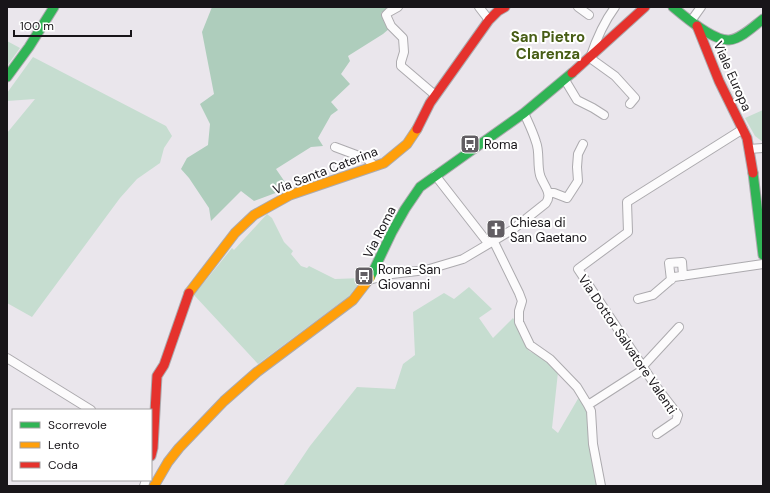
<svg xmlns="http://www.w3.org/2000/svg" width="770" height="493" font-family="'DM Sans',sans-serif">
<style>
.green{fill:#c6ddd0}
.forest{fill:#aecdbc}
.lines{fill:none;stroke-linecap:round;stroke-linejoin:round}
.street-casing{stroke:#acaaae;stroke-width:10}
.fast-casing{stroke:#acaaae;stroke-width:11}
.slow-casing{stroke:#acaaae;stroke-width:11}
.jam-casing{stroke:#acaaae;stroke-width:11}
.street{stroke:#fcfbfc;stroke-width:8}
.fast{stroke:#30b455;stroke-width:9}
.slow{stroke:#ff9f0a;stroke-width:9}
.jam{stroke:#e5322d;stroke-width:9}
.labels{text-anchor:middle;stroke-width:4;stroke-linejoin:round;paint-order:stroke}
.street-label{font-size:13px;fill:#181519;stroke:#fff}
.poi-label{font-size:13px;fill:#181519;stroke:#fff;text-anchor:start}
.quarter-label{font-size:15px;font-weight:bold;fill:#475d15;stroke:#fff}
</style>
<rect width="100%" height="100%" fill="#eae6ec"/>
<path class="green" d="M7 41 20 48 7 66Z
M33 57 166 126 172 136 164 148 160 163 137 179 120 198 32 317 7 303V133L35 99 7 101V93Z
M763 110V142L755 136 745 118Z
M267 214 272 218 284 242 293 251 291 254 301 266 307 268 309 266 335 279 363 278 349 296 258 364 194 295 232 248 234 250Z
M469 287 492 309 479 318 493 338 513 318 519 326 529 351 547 360 558 372 552 428 558 433 579 397 588 412 589 447 597 486H283L310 446 357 387 395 389 403 364 415 355 413 312 444 293 454 299Z"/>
<path class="forest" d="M212 7H392L381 13 390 28 383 34 348 56 350 61 341 74 350 84 331 102 338 110 331 115 318 138 323 146 311 147 276 169 289 188 254 201 241 191 211 221 209 208 189 178 181 169 187 158 208 145 210 124 200 104 214 94 202 32Z"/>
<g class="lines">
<defs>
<path id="street" d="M398 7 389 12 386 15 391 26 403 38 404 52 401 62V66L435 95
M479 7 489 20
M578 7 589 15
M615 7C604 22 596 40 590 58L615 76 635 98 630 104
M691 21 701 7
M565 80 577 100 593 108 604 115
M335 147 367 159 375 166
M749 149 763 148
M435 175 488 243
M548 193H554L567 198 578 181 577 167 578 154 583 144
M493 240 519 293 522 301 519 311V322L530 345 550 359 577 387 588 405 591 411 593 444 601 486
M369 280 392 274 426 270 463 259 512 230 546 203C553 193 543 185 540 175 537 164 540 152 536 142 533 132 528 122 524 113
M671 280 669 263 682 262 683 276
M638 299 653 295 674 277 763 264
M7 358 91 410
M643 366 679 327
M588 405 644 369
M657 434 676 421 678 415 655 385 578 269 628 232 627 202 743 129
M144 486 146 480"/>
<path id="fast" d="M673 7C685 17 713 41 729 40 741 39 754 26 763 19
M7 77 29 47 54 7
M753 173 763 255
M370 278 392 232 405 209 420 187 524 113 572 73"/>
<path id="slow" d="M189 293 235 233 254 215 290 195 384 163 407 144 417 129
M154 486 168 462 179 448 224 401 257 372 353 300 370 278"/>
<path id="jam" d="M697 26 719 81 747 138 753 173
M572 73 645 7
M417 129 430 103 489 20 498 11 505 7
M151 456 153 448 157 376 164 365 189 293"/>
</defs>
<use href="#street" class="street-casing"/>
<use href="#fast" class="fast-casing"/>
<use href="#slow" class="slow-casing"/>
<use href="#jam" class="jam-casing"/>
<use href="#street" class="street"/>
<use href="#fast" class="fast"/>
<use href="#slow" class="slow"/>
<use href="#jam" class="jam"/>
</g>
<defs>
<symbol id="bus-square" viewBox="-11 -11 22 22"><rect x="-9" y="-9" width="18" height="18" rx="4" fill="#625e63" stroke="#fff"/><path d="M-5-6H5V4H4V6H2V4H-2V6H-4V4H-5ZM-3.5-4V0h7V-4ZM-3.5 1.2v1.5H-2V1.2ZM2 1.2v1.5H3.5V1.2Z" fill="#fff"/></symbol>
<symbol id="church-square" viewBox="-11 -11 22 22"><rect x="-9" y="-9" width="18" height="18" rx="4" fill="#625e63" stroke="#fff"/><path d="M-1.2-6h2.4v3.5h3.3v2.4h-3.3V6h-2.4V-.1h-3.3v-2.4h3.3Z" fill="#fff"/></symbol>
</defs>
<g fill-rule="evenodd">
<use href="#bus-square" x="459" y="133" width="22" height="22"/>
<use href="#church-square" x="485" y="218" width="22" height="22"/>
<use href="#bus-square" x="353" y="265" width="22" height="22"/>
</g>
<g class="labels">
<g class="street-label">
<text transform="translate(733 76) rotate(66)" y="5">Viale Europa</text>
<text transform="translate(325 170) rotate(-21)" y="5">Via Santa Caterina</text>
<text transform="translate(379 232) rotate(-63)" y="5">Via Roma</text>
<text transform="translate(628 344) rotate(56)" y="5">Via Dottor Salvatore Valenti</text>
</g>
<g class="poi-label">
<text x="484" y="149">Roma</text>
<text x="510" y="227">Chiesa di<tspan x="510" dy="15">San Gaetano</tspan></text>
<text x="378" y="274">Roma-San<tspan x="378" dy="15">Giovanni</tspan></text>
</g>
<g class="quarter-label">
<text x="548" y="42">San Pietro<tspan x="548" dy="17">Clarenza</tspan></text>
</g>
</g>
<rect width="770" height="493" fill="none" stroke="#181519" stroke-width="16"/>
<rect x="12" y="409" width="140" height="72" fill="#ffffff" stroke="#a3a1a3"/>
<rect x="20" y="422" width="20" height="6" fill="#30b455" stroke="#a3a1a3"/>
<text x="48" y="429" font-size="12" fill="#181519">Scorrevole</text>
<rect x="20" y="442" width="20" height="6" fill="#ff9f0a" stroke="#a3a1a3"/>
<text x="48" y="449" font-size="12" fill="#181519">Lento</text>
<rect x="20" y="462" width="20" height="6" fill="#e5322d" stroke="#a3a1a3"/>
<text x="48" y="469" font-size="12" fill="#181519">Coda</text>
<path d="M14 30v6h117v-6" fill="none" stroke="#181519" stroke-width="2"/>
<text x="20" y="30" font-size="12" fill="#181519" stroke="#ffffff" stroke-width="3" paint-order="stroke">100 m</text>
</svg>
